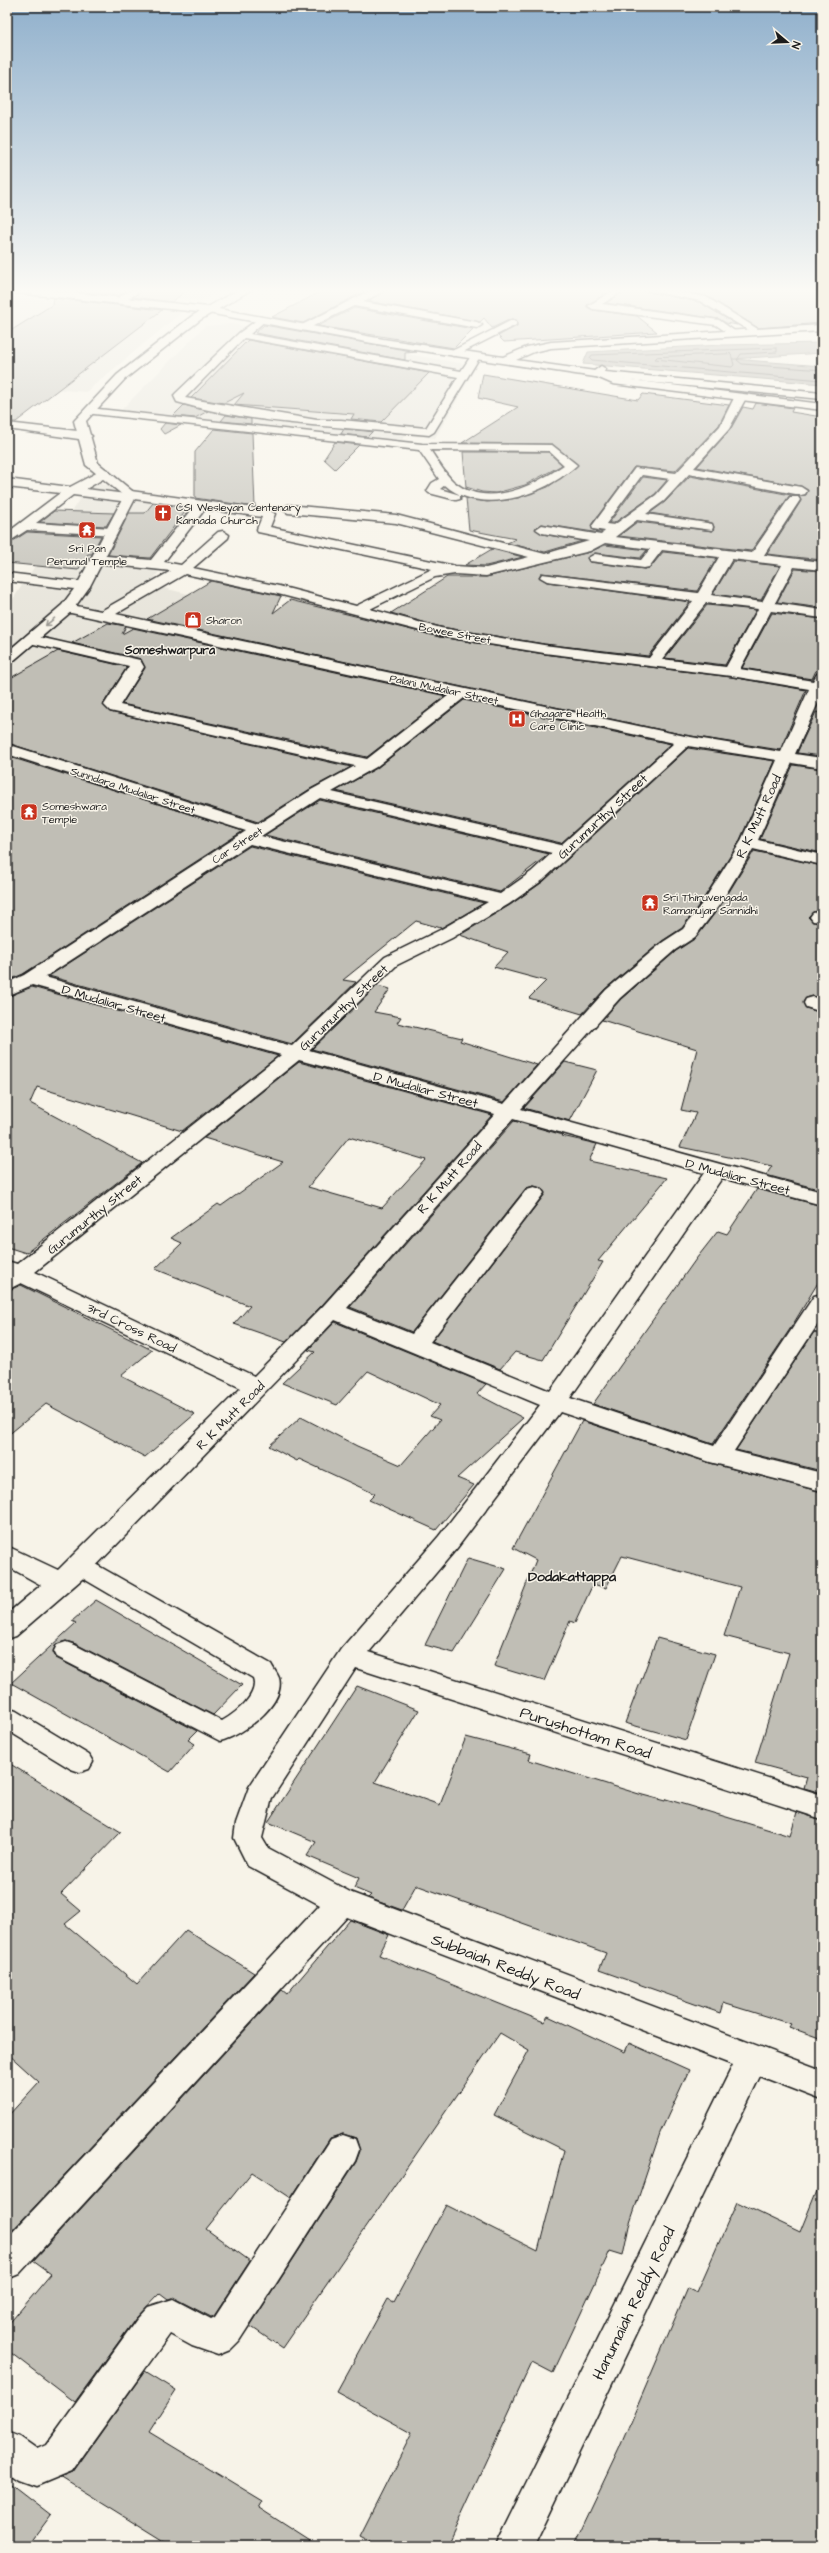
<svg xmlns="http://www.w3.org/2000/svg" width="829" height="2553" font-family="'Architects Daughter',sans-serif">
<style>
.built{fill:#e6e3d9}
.water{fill:#aca9a2;stroke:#72716c}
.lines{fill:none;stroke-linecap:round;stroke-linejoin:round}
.shore{stroke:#565452;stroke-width:1}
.building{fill:#c0beb5;stroke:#1c1c1c;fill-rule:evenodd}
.service-casing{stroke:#1c1c1c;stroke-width:3}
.minor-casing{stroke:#1c1c1c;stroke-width:3}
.tertiary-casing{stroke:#1c1c1c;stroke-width:3}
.secondary-casing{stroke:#1c1c1c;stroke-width:3}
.service{fill:#f7f3e8;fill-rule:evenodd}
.minor{fill:#f7f3e8;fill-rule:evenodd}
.tertiary{fill:#f7f3e8;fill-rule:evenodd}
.secondary{fill:#f7f3e8;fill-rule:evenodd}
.oneway{stroke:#94928c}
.labels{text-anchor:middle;stroke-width:3;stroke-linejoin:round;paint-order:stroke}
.far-poi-label{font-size:11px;fill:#1c1c1c;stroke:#f7f3e8;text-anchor:start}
.far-street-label{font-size:11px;fill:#1c1c1c;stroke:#f7f3e8}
.far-neighbourhood-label{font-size:12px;font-weight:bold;fill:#1c1c1c;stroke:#f7f3e8}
.street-label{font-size:13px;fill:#1c1c1c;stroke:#f7f3e8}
.neighbourhood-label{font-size:14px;font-weight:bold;fill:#1c1c1c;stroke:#f7f3e8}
.near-street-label{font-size:16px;fill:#1c1c1c;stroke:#f7f3e8}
</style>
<rect width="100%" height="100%" fill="#f7f3e8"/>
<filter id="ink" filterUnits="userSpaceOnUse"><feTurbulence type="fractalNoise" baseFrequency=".025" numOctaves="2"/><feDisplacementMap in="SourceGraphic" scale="8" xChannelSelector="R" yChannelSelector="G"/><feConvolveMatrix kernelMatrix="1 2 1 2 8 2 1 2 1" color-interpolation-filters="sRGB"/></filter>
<g filter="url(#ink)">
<path class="built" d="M82 288H227L202 301Z
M7 296 31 299 182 312 86 392 7 385Z
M231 324 477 366 435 438 406 435 402 440 121 410 205 326Z
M91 482 198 502 151 585 475 663 404 716 115 656 7 722V608Z"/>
<path class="water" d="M822 343V353L732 359 822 366V384L583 364 588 352 722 345Z"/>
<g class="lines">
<path class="shore" d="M731 354 734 365 732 367 655 359 657 357Z
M822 370 742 364 737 360 741 354 777 352V348L592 355 590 358 592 360 822 380"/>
</g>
<path class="building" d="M53 288H130L118 296Z
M145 288H189L172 302 133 297Z
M328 288H371L303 323 272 317Z
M390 288H601L607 293 587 305V307L593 310 637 316 657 332 504 342 498 336 517 326 516 320 511 319 492 328 484 318 480 322 368 301Z
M629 288 699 302 737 325 726 323 719 319 606 303Z
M669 288H822V323L758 328 707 296Z
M53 298 162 310 16 422H7V333L52 305Z
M354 308 473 329 454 348 318 326Z
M264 325 417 352 405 353V360L255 333Z
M248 340 429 373 381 422 351 419 354 414 234 405 244 393 224 403 191 398Z
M483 374 638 400 643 394 729 405 719 425 675 471 634 467 591 525 593 530 602 532 600 533 542 524 535 528 542 534 582 541 545 552 507 543 516 539 469 530 466 498 487 502 518 498 548 487 578 465 552 444 462 443 518 407 478 398Z
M756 403 793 408 791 412 822 417V560L767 554 801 501 799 496 806 495 808 490 801 486 697 467 730 430 743 407 753 409Z
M184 405 207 411H208L195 418 173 416Z
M226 415 251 419V424L221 421Z
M165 423 181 425 164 434 160 429Z
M214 429 252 433 255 507 195 498V452Z
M344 429 366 431 372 432 367 437 341 434Z
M335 442 359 445 335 469 324 459Z
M463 452H548L562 465 525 485 496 493 482 492 466 487Z
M690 476 796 496H789L751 551 619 536 637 522 713 531 714 527 712 523 650 513 665 502Z
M643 477 667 480 655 494 614 523H609Z
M153 503 188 508 150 558 108 555 129 513H145Z
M54 511 114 513 106 526 40 522Z
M27 532 101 536 92 554H88L78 570 7 563V545Z
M605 545 647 550 640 558 595 553 587 558 589 562 644 569 650 568 663 552 717 558 697 591 541 573 539 577 547 582 690 602 648 656 544 644 441 627 391 613 447 577H486L590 552Z
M492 549 523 557 486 566 465 565Z
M733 561 780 566 761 600 713 594Z
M795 569 822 571V608L777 602Z
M211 581 281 596 273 613 290 600 440 637 544 654 731 677 806 690 780 750 685 735 147 619Z
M707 605 756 610 725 665 665 658Z
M772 613 822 619V658L812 679 742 668Z
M108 623 126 626 122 634 133 628 446 696 367 757 122 704 145 668 141 659 72 643Z
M58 651 127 667 103 704 110 712 351 767 310 789 258 822 7 743V680Z
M464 700 671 744 561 843 336 791 377 768Z
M816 712 822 713V756L797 753Z
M688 748 775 761 739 842 702 901 682 928 662 941 605 989 582 1014 529 998 546 981 494 967 508 952 460 935 510 905 544 881Z
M7 756 243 831 23 974 7 981Z
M793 765 822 769V853L760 839Z
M320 800 549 854 500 892 265 835Z
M250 846 484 903 441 928 416 921 343 980 356 982 292 1044 49 976Z
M754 851 822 866V910L813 912 808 917 813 922 822 923V998L813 996 806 998 803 1002 806 1008 822 1013V1190L766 1175 772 1166 680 1147 696 1113 681 1110 697 1049 602 1020 621 999 676 951 696 938 721 905Z
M377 986 390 989 374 1012 401 1017 397 1023 462 1038 460 1041 537 1065 504 1102 312 1049Z
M32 987 278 1056 182 1131 37 1087 30 1103 142 1163 26 1253 7 1247V997Z
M299 1062 492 1115 323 1304 286 1342 234 1324 250 1306 155 1269 182 1243 171 1238 218 1204 221 1206 283 1162 204 1138ZM349 1137 426 1160 382 1208 308 1187Z
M565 1062 597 1070 570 1121 524 1108Z
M514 1121 563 1135 562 1136 597 1144 589 1161 667 1178 598 1261 603 1262 543 1360 515 1352 500 1369 432 1341 545 1194 541 1188 534 1186 526 1188 412 1332 350 1307Z
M757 1189 822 1206V1276L792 1326 713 1444 593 1404 696 1259 718 1231 727 1234Z
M21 1285 152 1350 121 1376 195 1414 145 1457 46 1404 7 1436V1291Z
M335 1322 486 1384 477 1394 523 1418 457 1478 474 1485 436 1530 369 1500 375 1494 299 1459 297 1461 269 1446 301 1417 357 1446 401 1465 440 1420 430 1416 440 1405 368 1371 337 1405 282 1383 315 1352 308 1350Z
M814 1332 822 1335V1471L736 1450Z
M582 1421 710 1463 822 1492V1793L804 1788 807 1777 755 1763 789 1653 724 1636 740 1587 622 1556 606 1588 593 1584 575 1623 570 1621 544 1681 494 1666 536 1560 513 1548Z
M468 1558 506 1569 454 1653 425 1645Z
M96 1600 242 1685 213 1715 76 1644 66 1641 56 1644 53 1652 56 1658 197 1731 188 1740 195 1744 170 1772 11 1683 76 1623 72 1621Z
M657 1638 715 1654 686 1740 625 1723Z
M357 1686 419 1710 375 1782 440 1805 466 1737 531 1754 529 1760 639 1794 665 1801 666 1799 790 1836 797 1812 822 1820V2039L789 2027 791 2024 723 2003 720 2013 599 1970 606 1953 416 1885 402 1910 368 1898 371 1895 354 1888 359 1878 307 1856 316 1842 268 1822Z
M7 1762 121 1832 61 1894 81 1911 65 1924 137 1984 186 1930 254 1973 7 2236V2117L39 2082 7 2053Z
M350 1920 389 1935 379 1955 544 2022 548 2016 625 2052 629 2043 689 2070 660 2133 629 2226 623 2255 610 2251 553 2373 532 2362 447 2546H379L360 2536 412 2433 337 2392 388 2299 394 2302 446 2205 538 2251 564 2150 494 2115 529 2050 500 2033 282 2348 250 2326 356 2162 360 2151 356 2138 343 2134 330 2138 291 2198 252 2172 206 2229 250 2261 214 2316 211 2317 174 2298 168 2299 160 2293 136 2318 75 2402 7 2350V2326L51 2274 33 2261 282 1990 287 1994Z
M821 2180 822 2546H573L619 2449 688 2288 697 2292 737 2202 800 2232Z
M145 2371 176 2390 149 2432 263 2501 259 2508 318 2546H171L60 2477 73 2472Z
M7 2481 51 2515 28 2546H7Z"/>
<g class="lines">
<defs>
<path id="service" d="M133 288H144L124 302H118V298Z
M617 288H628L602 304 719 320 736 332 731 335 716 325 593 309 588 306Z
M636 288H658L706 297 761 331 753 333 700 301Z
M261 317 266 320 250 334 461 371 473 353 481 355 434 432 429 435C348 427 255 425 177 402L174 396 175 394 239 333ZM244 338 458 377 426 428 341 420H317L185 398Z
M89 408 422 444 552 445 577 465C572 470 565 474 560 478 528 499 477 513 445 485L440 489 460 495V499L456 500 429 493 427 491 432 483 439 479 419 450 85 413 84 411ZM430 450 549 451 564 465C535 485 488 510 454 482 444 473 438 461 430 450Z
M80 1558 88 1560 271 1664C273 1668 277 1673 279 1678 286 1704 242 1736 220 1741L57 1657 54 1651 57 1645 66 1642 75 1645 222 1721C236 1713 259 1695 253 1678L72 1572 68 1566 72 1560Z
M7 1708 16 1711 89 1755 93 1762 89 1769 80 1772 71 1769 7 1730Z"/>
<path id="minor" d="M375 288H389L363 302 477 322 482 325 477 328 354 306 305 330 296 328Z
M512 320 516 321V325L457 355 453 356 448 353Z
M740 395 746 398 729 429 694 468 801 487 807 491 805 494 801 495 689 474 664 501 646 514 707 523 712 524 713 527 712 530 637 520 615 537 752 553 790 497H798L800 500 764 555 822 562V570L794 567 775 603 822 610V618L771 611 740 669 813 681 817 674 822 673V694L795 754 822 758V768L792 763 758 840 822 855V865L753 849 720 904 695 937 675 950 620 998 521 1109 822 1192V1205L722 1178 570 1398 714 1446 814 1296 822 1294V1318L734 1451 822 1473V1491L710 1462 560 1412 457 1548 369 1652 822 1795V1819L356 1668 272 1798 262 1838 268 1848 352 1893 822 2070V2100L760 2076 534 2546H495L733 2065 347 1917 19 2274 7 2279V2238L320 1905 248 1866 234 1838 236 1823 249 1787 341 1649 439 1536 540 1405 335 1320 89 1573 16 1636 7 1639V1614L41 1585 7 1566V1546L58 1570 241 1388 21 1283 7 1290V1261L17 1264 281 1055 32 985 7 996V983L24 975 246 831 7 754V744L258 824 311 790 355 766 110 711 104 705 129 666 25 642 23 639 30 635 140 660 144 667 120 705 367 759 449 695 62 611 60 608 67 604 101 611 171 571 96 563 89 559 96 555 151 560 193 507 134 499 129 502 73 495 36 523 111 528 116 529 117 532 116 535 27 530 7 543V533L60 493 7 487V479L70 487 104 469 108 470 110 473 108 476 86 489 126 494 131 491 269 510 275 514 270 527 455 566 486 568 529 557 396 523 288 513 282 509 288 505 396 515 545 554 589 541 542 533 536 529 542 525 601 535 605 531 593 529 592 526 635 468 676 473 720 426 734 398ZM642 475 670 479 656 495 614 525 606 524ZM205 509 262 517 257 529 258 532 432 569 356 606 279 586 193 568 228 538 229 535 223 531 218 532 181 565 164 562ZM605 543 650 549 641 560 595 554 588 558 590 561 644 568 649 567 662 550 719 557 698 593 542 574 540 577 547 581 693 601 649 658 544 645 441 628 370 609 435 577 455 574 486 576 590 551ZM732 559 782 565 762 602 711 595ZM185 574 278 594 440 636 544 653 731 676 809 689 781 752 685 736 116 614ZM706 603 758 609 726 667 662 659ZM464 698 674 743 561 845 332 792 376 767ZM688 746 777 760 740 843 703 902 683 929 663 942 606 990 504 1104 309 1050 397 965 452 938 509 904 543 880ZM320 798 552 853 531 872 500 894 261 836ZM250 844 488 902 440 930 385 957 292 1046 45 977ZM299 1060 495 1114 324 1305 254 1376 35 1272ZM513 1119 704 1173 550 1391 430 1342 541 1197 544 1193 541 1189 534 1187 527 1189 412 1334 347 1308Z
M7 423 86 432 92 436 86 440 7 429Z
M7 573 83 582 90 586 83 590 7 581Z
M819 912H822V922L813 921 810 917 813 913Z
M813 997 822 1000V1012L806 1007 804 1003 806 999Z
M343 2135 355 2139 359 2150 355 2161 239 2341 230 2350 218 2355 192 2346 170 2334 72 2471 36 2486 19 2480 7 2472V2432L20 2437 37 2449 46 2445 137 2319 148 2307 173 2299 211 2319 215 2317 331 2139Z"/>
<path id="tertiary" d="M241 288H254L200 320 125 379 86 421 98 463 137 495 90 586 72 611 12 662 7 663V652L62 605 77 585 124 496 86 465 74 421 117 375 192 316Z
M601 366 606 369 603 373 615 378 822 404V410L613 384 590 374Z"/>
<path id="secondary" d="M7 288H31L208 307 383 339 503 357 527 347 551 342 822 325V331L551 348 534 352 516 360 595 371 822 393V399L595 377 383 345 208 313 7 292Z"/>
</defs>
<use href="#service" class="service-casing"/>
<use href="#minor" class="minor-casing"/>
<use href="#tertiary" class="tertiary-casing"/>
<use href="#secondary" class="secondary-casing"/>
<use href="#service" class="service"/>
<use href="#minor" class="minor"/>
<use href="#tertiary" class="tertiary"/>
<use href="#secondary" class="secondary"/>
</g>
<defs><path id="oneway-shaft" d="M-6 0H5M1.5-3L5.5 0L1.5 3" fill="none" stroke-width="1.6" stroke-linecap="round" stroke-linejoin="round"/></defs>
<use class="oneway" href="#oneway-shaft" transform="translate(50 622) rotate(140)"/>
</g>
<linearGradient id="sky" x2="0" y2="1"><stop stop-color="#90b0cc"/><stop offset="0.45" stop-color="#fbfaf5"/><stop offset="1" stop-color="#fbfaf5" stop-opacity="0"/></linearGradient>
<rect width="829" height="646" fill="url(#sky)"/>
<defs>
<symbol id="church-square" viewBox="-11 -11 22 22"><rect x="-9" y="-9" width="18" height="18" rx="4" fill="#c8321e" stroke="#f7f3e8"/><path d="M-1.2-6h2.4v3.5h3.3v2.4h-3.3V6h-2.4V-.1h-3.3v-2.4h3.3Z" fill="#fff"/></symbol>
<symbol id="temple-square" viewBox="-11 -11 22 22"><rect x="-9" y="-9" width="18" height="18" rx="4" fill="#c8321e" stroke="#f7f3e8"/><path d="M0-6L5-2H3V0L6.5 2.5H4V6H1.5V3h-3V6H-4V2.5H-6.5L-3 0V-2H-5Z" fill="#fff"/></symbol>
<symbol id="shop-square" viewBox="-11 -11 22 22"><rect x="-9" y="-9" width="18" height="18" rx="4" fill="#c8321e" stroke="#f7f3e8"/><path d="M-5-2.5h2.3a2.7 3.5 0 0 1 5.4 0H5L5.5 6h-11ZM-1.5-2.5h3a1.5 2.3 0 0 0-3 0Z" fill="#fff"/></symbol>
<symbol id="hospital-square" viewBox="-11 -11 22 22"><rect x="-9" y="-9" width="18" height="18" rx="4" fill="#c8321e" stroke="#f7f3e8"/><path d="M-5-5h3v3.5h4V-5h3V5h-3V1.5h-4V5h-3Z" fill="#fff"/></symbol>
</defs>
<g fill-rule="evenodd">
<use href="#church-square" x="153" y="503" width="20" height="20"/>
<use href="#temple-square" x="77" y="520" width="20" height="20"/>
<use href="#shop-square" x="183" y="610" width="20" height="20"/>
<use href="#hospital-square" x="507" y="709" width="20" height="20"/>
<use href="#temple-square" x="19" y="802" width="20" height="20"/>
<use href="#temple-square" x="640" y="893" width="20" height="20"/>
</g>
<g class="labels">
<g class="far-poi-label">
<text x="176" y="511">CSI Wesleyan Centenary<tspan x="176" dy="13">Kannada Church</tspan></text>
<text x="87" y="552" text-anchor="middle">Sri Pan<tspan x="87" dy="13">Perumal Temple</tspan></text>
<text x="206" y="624">Sharon</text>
<text x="530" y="717">Ghagare Health<tspan x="530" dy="13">Care Clinic</tspan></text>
<text x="42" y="810">Someshwara<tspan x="42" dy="13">Temple</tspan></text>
<text x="663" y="901">Sri Thiruvengada<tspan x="663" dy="13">Ramanujar Sannidhi</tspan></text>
</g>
<g class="far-street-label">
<text transform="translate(455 633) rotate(11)" y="4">Bowee Street</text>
<text transform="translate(444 689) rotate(12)" y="4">Palani Mudaliar Street</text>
<text transform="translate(133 790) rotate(18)" y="4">Sunndara Mudaliar Street</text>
<text transform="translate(237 845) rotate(-33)" y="4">Car Street</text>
</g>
<g class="far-neighbourhood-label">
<text x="170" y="654">Someshwarpura</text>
</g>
<g class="street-label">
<text transform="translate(602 816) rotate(-43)" y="5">Gurumurthy Street</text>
<text transform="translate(758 816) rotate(-65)" y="5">R K Mutt Road</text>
<text transform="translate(114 1003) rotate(16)" y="5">D Mudaliar Street</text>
<text transform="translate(343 1007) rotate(-44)" y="5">Gurumurthy Street</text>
<text transform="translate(426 1089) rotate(15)" y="5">D Mudaliar Street</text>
<text transform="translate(738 1176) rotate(15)" y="5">D Mudaliar Street</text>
<text transform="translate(449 1177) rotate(-49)" y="5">R K Mutt Road</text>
<text transform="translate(94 1214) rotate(-39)" y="5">Gurumurthy Street</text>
<text transform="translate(132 1327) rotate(26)" y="5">3rd Cross Road</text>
<text transform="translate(230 1415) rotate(-45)" y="5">R K Mutt Road</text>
</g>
<g class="neighbourhood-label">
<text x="572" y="1581">Dodakattappa</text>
</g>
<g class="near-street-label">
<text transform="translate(586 1732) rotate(18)" y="6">Purushottam Road</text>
<text transform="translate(506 1966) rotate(21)" y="6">Subbaiah Reddy Road</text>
<text transform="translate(633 2303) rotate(-64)" y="6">Hanumaiah Reddy Road</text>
</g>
</g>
<rect width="829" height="2553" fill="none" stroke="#f7f3e8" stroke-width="24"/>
<rect x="12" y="12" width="805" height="2529" fill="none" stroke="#1c1c1c" stroke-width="1.5" filter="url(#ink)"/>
<g transform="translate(787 42) rotate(109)" stroke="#f7f3e8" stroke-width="3" paint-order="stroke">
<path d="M0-3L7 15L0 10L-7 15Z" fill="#1c1c1c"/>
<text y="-6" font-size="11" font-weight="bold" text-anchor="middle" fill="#1c1c1c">N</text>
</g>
</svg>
